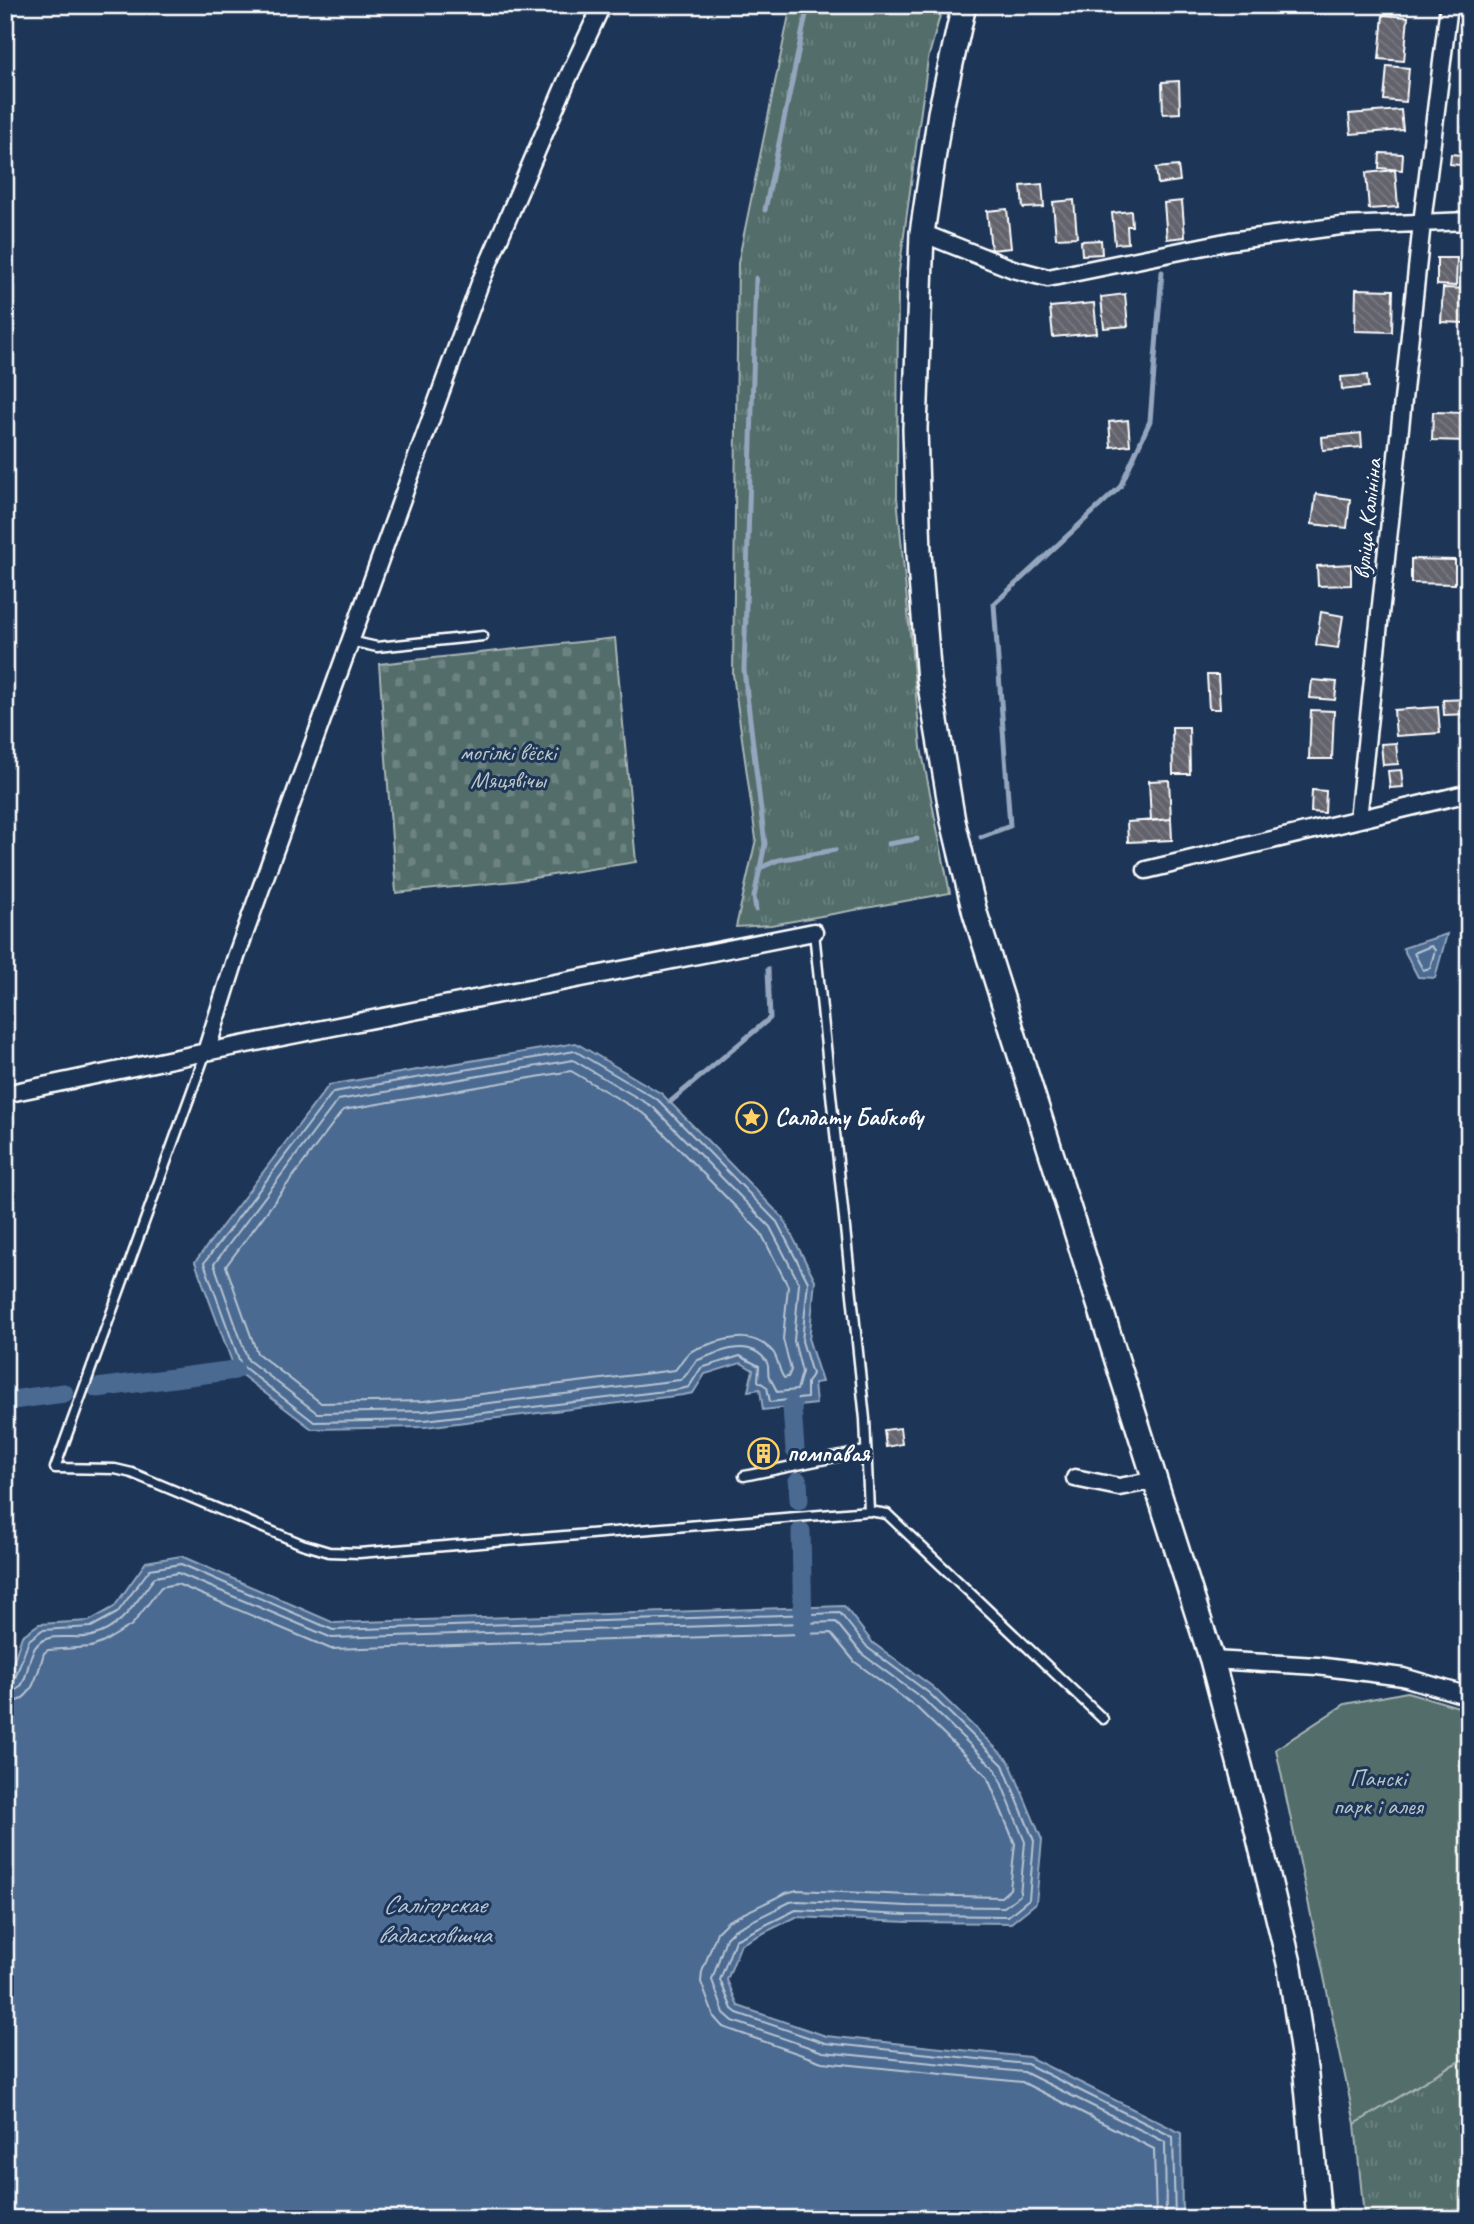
<svg xmlns="http://www.w3.org/2000/svg" width="1474" height="2224" font-family="Caveat,sans-serif">
<style>
.grass{fill:url(#grass-tufts);stroke:#a9b6b5;stroke-width:2}
.cemetery{fill:url(#cemetery-stones);stroke:#a9b6b5;stroke-width:2}
.green{fill:#536d6b;stroke:#a9b6b5;stroke-width:2}
.water{fill:#4c6b91;stroke:#94a6bd;stroke-width:2}
.lines{fill:none;stroke-linecap:round;stroke-linejoin:round}
.shore{stroke:#b7c4d3;stroke-width:2}
.stream{stroke:#94a6bd;stroke-width:5}
.canal{stroke:#4c6b91;stroke-width:19}
.building{fill:url(#building-back-hatch);stroke:#fff;stroke-width:2}
.service-casing{stroke:#fff;stroke-width:13}
.minor-casing{stroke:#fff;stroke-width:21}
.secondary-casing{stroke:#fff;stroke-width:28}
.service{stroke:#1d3557;stroke-width:8}
.minor{stroke:#1d3557;stroke-width:16}
.secondary{stroke:#1d3557;stroke-width:23}
.labels{text-anchor:middle;stroke-width:6;stroke-linejoin:round;paint-order:stroke}
.street-label{font-size:24px;fill:#fff;stroke:#1d3557}
.park-label{font-size:24px;fill:#bac5c4;stroke:#1d3557}
.poi-label{font-size:24px;font-weight:bold;fill:#fff;stroke:#1d3557;text-anchor:start}
.water-label{font-size:26px;font-style:italic;fill:#b7c4d3;stroke:#1d3557}
</style>
<defs>
<pattern id="grass-tufts" width="24" height="20" patternUnits="userSpaceOnUse" patternTransform="scale(1.75)"><rect width="24" height="20" fill="#536d6b"/><path d="M3 7l-1-3M5 7V3M7 7l1-3M15 17l-1-3M17 17v-4M19 17l1-3" fill="none" stroke="#6d8381"/></pattern>
<pattern id="cemetery-stones" width="16" height="16" patternUnits="userSpaceOnUse" patternTransform="scale(1.75)"><rect width="16" height="16" fill="#536d6b"/><path d="M2 7V4a2 2 0 0 1 4 0v3zM10 15v-3a2 2 0 0 1 4 0v3z" fill="#6d8381"/></pattern>
<pattern id="building-back-hatch" width="6" height="6" patternUnits="userSpaceOnUse" patternTransform="scale(1.75)"><rect width="6" height="6" fill="#62636c"/><path d="M-1 5l2 2M0 0l6 6M5-1l2 2" fill="none" stroke="#7a7a82"/></pattern>
</defs>
<rect width="100%" height="100%" fill="#1d3557"/>
<filter id="ink" filterUnits="userSpaceOnUse"><feTurbulence type="fractalNoise" baseFrequency=".0143" numOctaves="2"/><feDisplacementMap in="SourceGraphic" scale="14" xChannelSelector="R" yChannelSelector="G"/><feConvolveMatrix kernelMatrix="1 2 1 2 8 2 1 2 1" color-interpolation-filters="sRGB"/></filter>
<g filter="url(#ink)">
<path class="grass" d="M791 5H943L928 59 898 279 897 497 921 748 950 893 771 925 736 927 756 839 733 674 738 263Z
M1469 2057V2217L1403 2219 1392 2210 1364 2217 1355 2124 1448 2067Z"/>
<path class="cemetery" d="M615 638 636 862 514 881 396 893 379 664Z"/>
<path class="green" d="M1407 1692 1469 1710V2057L1448 2067 1355 2124 1276 1749 1345 1704Z"/>
<path class="water" d="M1447 934 1435 978 1418 977 1403 948Z
M576 1043 662 1094 783 1218 815 1280 809 1341 822 1382 814 1383 816 1404 763 1410 760 1389 748 1391 753 1370 741 1363 705 1374 693 1393 683 1395 425 1427 312 1429 235 1370 195 1262 329 1085Z
M181 1556 334 1623 844 1606 873 1643 933 1687 1009 1761 1042 1840 1036 1903 1011 1923 907 1922 796 1917 741 1944 727 1980 738 2006 826 2036 1029 2057 1181 2133 1182 2219H5V1687L22 1636 39 1624 89 1621 114 1607 146 1562Z"/>
<g class="lines">
<path class="shore" d="M1431 946 1435 950 1430 968 1423 970 1414 953Z
M575 1051 658 1100 777 1222 808 1282 802 1341 812 1374 807 1383V1398L770 1402 767 1387 758 1381 759 1366 740 1356 701 1368 689 1387 681 1389 425 1420 314 1422 241 1365 204 1263 333 1092Z
M573 1060 653 1107 770 1227 799 1283 794 1341 802 1372 797 1390 777 1392C775 1386 772 1382 769 1377 767 1372 770 1366 766 1361 750 1337 718 1352 698 1360 690 1365 688 1377 680 1380L424 1411 317 1413 248 1360 214 1264 338 1100Z
M571 1071 646 1115 761 1233 788 1286 783 1339 791 1370 788 1377 784 1378C778 1370 779 1360 773 1352 755 1332 732 1337 710 1344 703 1347 695 1348 689 1353 683 1357 680 1365 675 1370L424 1401 321 1403 257 1353 226 1266 343 1110Z
M5 1685 14 1681 29 1640 42 1630 91 1627 117 1613 150 1569 181 1564 333 1630 840 1613 868 1648 929 1693 1003 1765 1034 1841 1029 1899 1008 1916 907 1915 796 1910 735 1940 720 1980 732 2009 737 2013 825 2043 1027 2064 1173 2137 1175 2219
M5 1694C33 1692 23 1657 39 1643 52 1632 77 1640 92 1636 122 1629 137 1600 155 1577L178 1573 332 1638 836 1622 862 1654 923 1699 996 1770 1025 1842 1020 1895 1004 1907 908 1906 798 1901 790 1902 734 1930 726 1938 712 1980 724 2013 733 2021 823 2052 1024 2072 1165 2142 1166 2219
M5 1704C33 1703 37 1675 44 1653L48 1650 91 1647 102 1643 132 1625 161 1587 177 1584 331 1649 831 1633 855 1662 916 1707 987 1776 1015 1844 1010 1889 1001 1897 908 1895 797 1890 786 1893 728 1921 717 1932 702 1972 701 1982 714 2017 723 2027 822 2062 1022 2082 1154 2149 1156 2219"/>
<path class="stream" d="M765 210 808 5
M981 837 1010 826 994 604 1120 487 1150 421 1162 272
M888 844 917 839
M760 868 778 860 835 850
M756 910 754 897 765 844 744 670 756 278
M670 1102 770 1018 768 969"/>
<path class="canal" d="M97 1388 235 1370
M5 1401 64 1393
M792 1407 795 1450
M798 1481 799 1500
M801 1531 803 1631"/>
</g>
<path class="building" d="M1383 15 1408 17 1404 61 1379 59Z
M1387 66 1409 68 1406 102 1384 100Z
M1179 81 1180 113 1163 114 1162 82Z
M1401 110 1403 130 1351 134 1349 114Z
M1469 126V144H1466L1463 127Z
M1380 153 1403 154 1402 170 1379 168Z
M1451 154 1469 156V166L1450 164Z
M1178 166 1180 181 1158 184 1156 168Z
M1395 170 1398 207 1369 209 1366 173Z
M1042 184 1044 207 1023 208 1021 186Z
M1074 200 1077 237 1056 238 1053 202Z
M1182 201 1185 237 1167 239 1164 203Z
M1007 209 1011 248 991 250 987 211Z
M1131 211 1132 226H1127L1128 243 1115 244 1112 213Z
M1101 240 1102 254 1082 255 1081 241Z
M1437 258H1457L1456 286 1437 285Z
M1443 288 1467 289 1465 323 1441 322Z
M1356 289 1393 290 1392 332 1355 331Z
M1125 294 1128 326 1104 328 1101 297Z
M1094 303 1097 333 1053 337 1050 307Z
M1367 375 1368 387 1342 390 1341 377Z
M1433 412 1468 413 1467 441 1432 440Z
M1128 420 1130 445 1111 447 1109 422Z
M1361 433 1362 447 1323 450 1322 437Z
M1316 494 1350 499 1347 528 1312 524Z
M1411 559 1455 560V584L1411 583Z
M1351 564V585L1318 586 1317 566Z
M1321 612 1343 616 1338 648 1316 645Z
M1207 675H1218L1220 709H1209Z
M1312 680 1337 682 1335 700 1310 698Z
M1469 699V714L1444 715 1443 700Z
M1438 707 1440 733 1396 736 1394 710Z
M1311 710 1334 711 1332 759H1309Z
M1172 727H1189L1190 774H1173Z
M1396 743 1398 764 1383 765 1381 744Z
M1401 770 1403 787 1390 788 1388 771Z
M1169 780 1171 819 1151 821 1149 781Z
M1312 790 1326 791 1325 813 1311 812Z
M1171 819 1172 840 1128 842 1127 822Z
M900 1428 902 1444 886 1447 884 1430Z
M772 1444 773 1461 756 1463 755 1445Z"/>
<g class="lines">
<defs>
<path id="service" d="M350 641 377 647 483 636
M206 1052 55 1468 115 1469 132 1473 302 1544 329 1552 359 1553 869 1511 865 1419 814 932
M744 1476 865 1451
M869 1511 887 1514 1103 1719"/>
<path id="minor" d="M922 233 1013 269 1048 278 1230 241 1341 226 1469 221
M1358 819 1422 223 1449 5
M1146 870 1469 793
M206 1052 236 957 480 283 567 80 602 5
M5 1094 206 1052 814 932
M1075 1478 1119 1487 1156 1480
M1212 1660 1317 1666 1403 1677 1469 1696"/>
<path id="secondary" d="M964 5 940 113 922 233 915 429 919 553 929 680 953 821 975 913 1212 1660 1255 1822 1290 1967 1306 2075 1319 2219"/>
</defs>
<use href="#service" class="service-casing"/>
<use href="#minor" class="minor-casing"/>
<use href="#secondary" class="secondary-casing"/>
<use href="#service" class="service"/>
<use href="#minor" class="minor"/>
<use href="#secondary" class="secondary"/>
</g>
</g>
<defs>
<symbol id="sight-ring" viewBox="-11 -11 22 22"><circle r="9.5" fill="#1d3557" stroke="#ffd166" stroke-width="1.5"/><path d="M0-6L1.8-2.2L6-1.7L2.9 1.2L3.7 5.4L0 3.3L-3.7 5.4L-2.9 1.2L-6-1.7L-1.8-2.2Z" fill="#ffd166"/></symbol>
<symbol id="building-ring" viewBox="-11 -11 22 22"><circle r="9.5" fill="#1d3557" stroke="#ffd166" stroke-width="1.5"/><path d="M-4-6H4V6H1V3H-1V6H-4ZM-2.5-4.3h1.7v1.8h-1.7ZM.8-4.3h1.7v1.8H.8ZM-2.5-1h1.7V.8h-1.7ZM.8-1h1.7V.8H.8Z" fill="#ffd166"/></symbol>
</defs>
<g fill-rule="evenodd">
<use href="#sight-ring" x="734" y="1100" width="35" height="35"/>
<use href="#building-ring" x="746" y="1436" width="35" height="35"/>
</g>
<g class="labels">
<g class="street-label">
<text transform="translate(1367 519) rotate(-84)" y="8">вуліца Калініна</text>
</g>
<g class="park-label">
<text x="508" y="760">могілкі вёскі<tspan x="508" dy="28">Мяцявічы</tspan></text>
<text x="1378" y="1786">Панскі<tspan x="1378" dy="28">парк і алея</tspan></text>
</g>
<g class="poi-label">
<text x="775" y="1125">Салдату Бабкову</text>
<text x="787" y="1461">помпавая</text>
</g>
<g class="water-label">
<text x="434" y="1913">Салігорскае<tspan x="434" dy="30">вадасховішча</tspan></text>
</g>
</g>
<rect width="1474" height="2224" fill="none" stroke="#1d3557" stroke-width="28"/>
<rect x="14" y="14" width="1446" height="2196" fill="none" stroke="#fff" stroke-width="2.5" filter="url(#ink)"/>
</svg>
